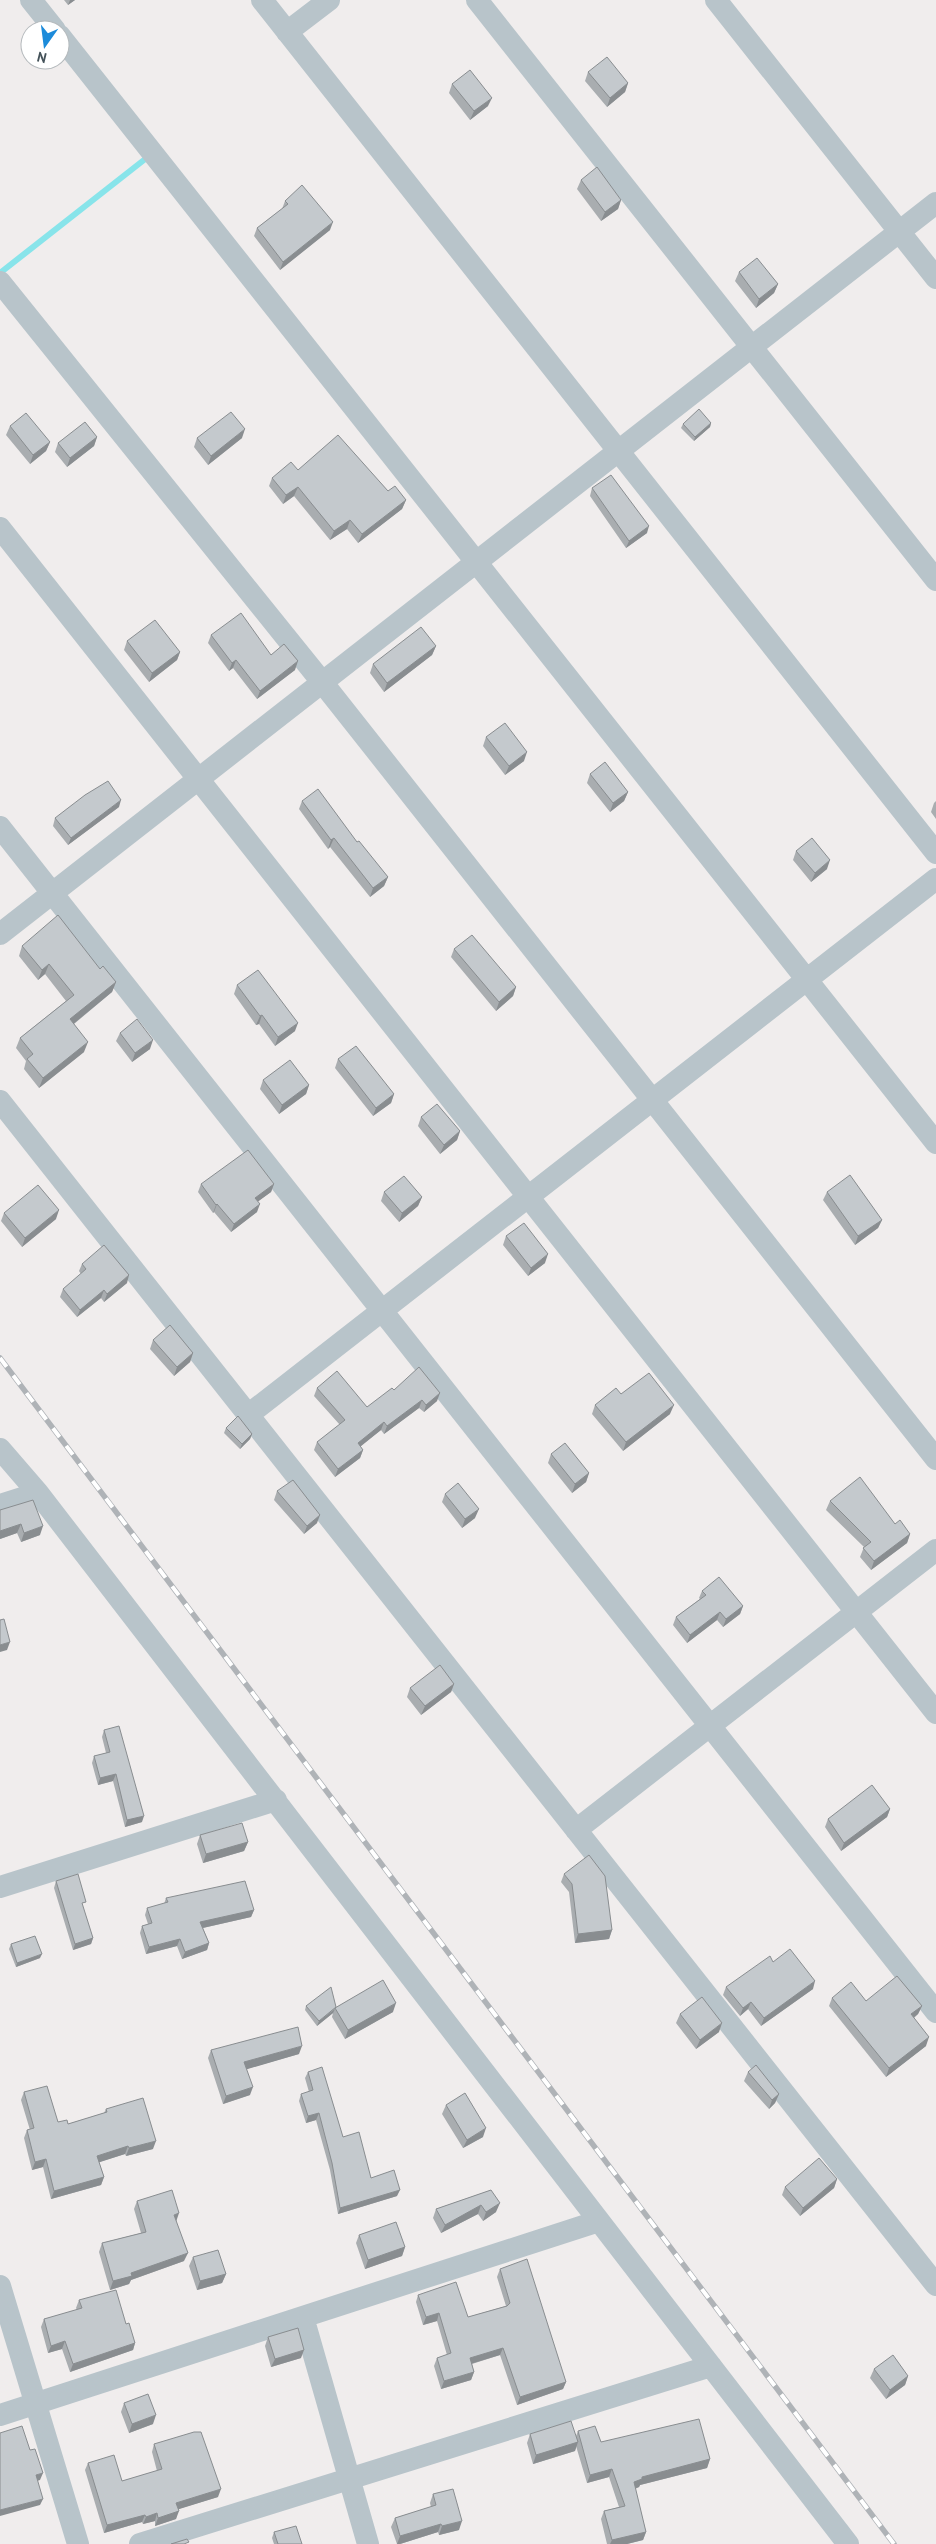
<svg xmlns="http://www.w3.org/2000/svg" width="936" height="2544" font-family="'PT Sans',sans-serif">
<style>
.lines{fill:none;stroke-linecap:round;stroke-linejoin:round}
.stream{stroke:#88e4ea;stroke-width:6}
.minor{stroke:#b8c4ca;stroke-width:22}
.rail-casing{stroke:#afb3b7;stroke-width:5.5}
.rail{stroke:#fff;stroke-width:4;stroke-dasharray:11;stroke-linecap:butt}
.wall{fill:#a9adb0}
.shaded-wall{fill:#898d90}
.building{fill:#c4c9cd;stroke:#898d90}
</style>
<rect width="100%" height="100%" fill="#f0eded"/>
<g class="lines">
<path class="stream" d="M0 273 149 156"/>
<path class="minor" d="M31 0 55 30
M262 0 936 853
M477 0 936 580
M716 0 936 278
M287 32 329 0
M60 36 936 1143
M0 282 322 682 936 1459
M0 528 936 1713
M0 827 936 2012
M0 934 936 203
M0 1101 936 2285
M248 1415 936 879
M0 1449 38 1493 848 2544
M0 1505 38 1493
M576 1830 936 1550
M0 1887 276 1800
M0 2286 78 2544
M303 2317 368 2544
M0 2415 599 2221
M140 2544 711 2366"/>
<defs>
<path id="rail" d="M0 1358 894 2544"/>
</defs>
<use href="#rail" class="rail-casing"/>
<use href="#rail" class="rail"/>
</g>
<path class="wall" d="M64 0H75L68 5Z
M588 72 628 83 625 92 607 107 585 81Z
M452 84 488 106 470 120 449 93Z
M581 180 621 200 618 209 601 221 577 189Z
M285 201 330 230 280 270 254 236 257 228 282 209Z
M739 272 778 284 774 293 756 308 735 281Z
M711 423 710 427 694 441 681 428 683 424Z
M10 426 50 442 46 451 30 464 6 435Z
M97 437 94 446 67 467 55 452 58 443Z
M197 438H242L208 465 194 447Z
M298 470 388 491 406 500 402 509 358 543 347 529 330 540 294 496 283 504 269 486 272 478Z
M592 488 647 533 626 548 590 496Z
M211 635 271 655 295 670 257 699 233 668 229 671 208 643Z
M127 641 180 652 177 660 149 682 124 650Z
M436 646 432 655 384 692 370 673 373 664Z
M486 737 524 761 505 775 483 746Z
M590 774 628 792 624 801 610 812 587 783Z
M302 801 357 842 388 877 384 886 370 897 330 847 328 849 299 809Z
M936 801V819L931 812 934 803Z
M119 807 68 845 53 826 55 818Z
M796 851 827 869 811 882 793 860Z
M22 946 100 969 116 982 112 992 74 1024 84 1052 39 1088 24 1069 26 1061 16 1048 20 1038 66 1001 45 974 38 980 19 956Z
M454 949 516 987 513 996 496 1011 451 957Z
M237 985 295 1031 275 1046 259 1024 256 1025 234 994Z
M120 1033 150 1049 132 1062 116 1041Z
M338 1059 394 1094 391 1103 373 1116 335 1068Z
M263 1080 309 1085 306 1094 279 1114 260 1089Z
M421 1117 460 1131 457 1140 440 1154 418 1126Z
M201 1184H274L271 1192 258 1201 257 1212 231 1232 214 1212 213 1213 198 1192Z
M384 1192 422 1197 418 1206 399 1222 381 1201Z
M827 1192 882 1220 878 1228 855 1245 823 1200Z
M4 1213 56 1219 22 1247 1 1221Z
M506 1236 545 1263 528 1276 503 1245Z
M82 1264 127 1283 104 1302 101 1298 77 1317 60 1297 63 1289 81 1274 79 1271Z
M153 1340 193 1353 190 1362 174 1376 150 1349Z
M317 1388 367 1407 394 1390 437 1401 424 1412 419 1408 384 1434 381 1430 360 1446 363 1450 360 1458 335 1477 314 1450 317 1442 340 1425 314 1396Z
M621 1394 670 1414 623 1451 592 1414 595 1405Z
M226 1428 252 1434 250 1439 240 1449 224 1433Z
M551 1454 589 1473 586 1482 572 1493 548 1463Z
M277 1491 317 1523 304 1534 274 1500Z
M445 1494 475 1518 462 1528 442 1502Z
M830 1501 895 1524 910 1534 907 1543 871 1570 860 1557 864 1547 826 1510Z
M0 1510 40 1535 21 1542 17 1533 0 1539Z
M702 1591 743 1606 740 1614 723 1627 717 1620 687 1643 673 1625 676 1617 700 1599 699 1598Z
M454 1684 451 1692 421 1715 407 1697 410 1688Z
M104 1730 142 1822 125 1827 113 1781 98 1785 92 1763 94 1756 106 1753 102 1737Z
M890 1809 887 1817 841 1851 825 1827 828 1819Z
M200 1835 248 1842 244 1851 203 1863 197 1844Z
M564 1874 612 1930 609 1939 575 1943 569 1892 561 1882Z
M56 1881 93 1938 91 1944 73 1950 54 1888Z
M166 1898 254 1910 251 1917 203 1928 209 1943 207 1950 182 1959 177 1946 146 1954 140 1933 142 1926 148 1924 145 1915 147 1908 164 1904Z
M11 1944 40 1958 16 1967 9 1949Z
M726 1987 813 1989 761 2026 748 2009 740 2016 723 1995Z
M832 1998 922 2006 918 2014 914 2018 926 2046 886 2077 829 2006Z
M306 2006 336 2007 393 2012 345 2039 332 2017 333 2013 317 2026 305 2010Z
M680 2014 719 2032 696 2049 676 2023Z
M211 2050 299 2054 246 2069 250 2095 223 2104 208 2058Z
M308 2072 343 2137 371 2178 397 2196 338 2214 330 2170 316 2120 306 2123 299 2101 301 2094 309 2092 305 2078Z
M748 2072 779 2094 775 2103 769 2109 744 2081Z
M24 2092 58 2122 68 2124 104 2113 106 2109 153 2149 126 2156 125 2154 99 2162 104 2177 101 2185 51 2199 43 2167 32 2170 24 2138 27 2130H30L21 2100Z
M446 2105 483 2137 463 2148 442 2114Z
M837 2179 834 2188 800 2216 782 2195 785 2187Z
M491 2190 496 2212 483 2221 478 2214 441 2233 433 2218 436 2209Z
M137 2201 176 2221 184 2261 131 2280 129 2284 110 2290 99 2252 102 2243 141 2233 134 2209Z
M359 2235 405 2247 402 2256 365 2269 356 2243Z
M193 2257 226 2274 222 2283 197 2290 189 2266Z
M500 2269 566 2382 563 2389 517 2405 500 2355 472 2364 474 2372 471 2380 441 2389 434 2366 437 2358 447 2355 437 2321 423 2325 416 2302 418 2295 468 2317 506 2306 497 2277Z
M79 2300 126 2324 135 2343 133 2350 70 2372 62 2349 48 2353 41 2327 44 2319 77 2310 76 2308Z
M268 2337 301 2358 271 2367 265 2346Z
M874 2369 908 2376 905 2385 886 2399 870 2378Z
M124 2403 153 2424 129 2433 121 2412Z
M578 2431 601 2442 710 2459 707 2468 640 2485 639 2487 635 2489 646 2532 643 2540 627 2544H607L601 2519 604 2511 619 2507 609 2477 587 2483 576 2446 575 2451 533 2464 527 2443 530 2434 576 2436Z
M154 2444 218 2497 178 2509 176 2519 155 2526V2521L143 2524 142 2522 104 2533 85 2470 88 2463 122 2481 157 2471 152 2452Z
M433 2494 459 2530 439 2535 438 2532 400 2544H397L391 2527 395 2518 431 2507 430 2503Z
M274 2532 302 2544H274L272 2538Z"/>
<path class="shaded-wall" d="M70 0H75L68 5Z
M628 83 625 92 607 107 610 98Z
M492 98 488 106 470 120 474 111Z
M621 200 618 209 601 221 605 212Z
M333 222 330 230 280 270 283 262Z
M778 284 774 293 756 308 759 299Z
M711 423 710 427 694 441 695 437Z
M245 429 242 438 208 465 211 456Z
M97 437 94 446 67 467 70 458Z
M50 442 46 451 30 464 33 455Z
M298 487 294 496 283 504 286 495Z
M406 500 402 509 358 543 362 534Z
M350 520 347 529 330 540 334 531Z
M649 526 647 533 626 548 629 541Z
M436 646 432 655 384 692 387 683Z
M180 652 177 660 149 682 152 673Z
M236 660 233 668 229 671 232 663Z
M298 661 295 670 257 699 260 691Z
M527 752 524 761 505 775 509 766Z
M628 792 624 801 610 812 613 803Z
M121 800 119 807 68 845 71 838Z
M334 838 330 847 328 849 331 840Z
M830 860 827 869 811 882 815 873Z
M388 877 384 886 370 897 373 888Z
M49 964 45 974 38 980 42 970Z
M116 982 112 992 66 1030 70 1019Z
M516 987 513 996 496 1011 499 1002Z
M262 1015 259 1024 256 1025 260 1016Z
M298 1023 295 1031 275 1046 278 1037Z
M153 1040 150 1049 132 1062 135 1053Z
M88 1042 84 1052 39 1088 43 1078Z
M309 1085 306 1094 279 1114 282 1105Z
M394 1094 391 1103 373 1116 376 1108Z
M460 1131 457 1140 440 1154 444 1145Z
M274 1184 271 1192 252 1206 255 1198Z
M422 1197 418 1206 399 1222 402 1213Z
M217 1204 214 1212 213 1213 216 1205Z
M260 1204 257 1212 231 1232 234 1224Z
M59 1210 56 1219 22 1247 25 1238Z
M882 1220 878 1228 855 1245 858 1236Z
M548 1254 545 1263 528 1276 531 1268Z
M129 1275 127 1283 104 1302 107 1294Z
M104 1290 101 1298 77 1317 80 1310Z
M193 1353 190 1362 174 1376 177 1367Z
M440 1393 437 1401 424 1412 426 1405Z
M422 1400 419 1408 384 1434 387 1426Z
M674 1405 670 1414 623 1451 626 1442Z
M384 1422 381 1430 355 1451 358 1443Z
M252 1434 250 1439 240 1449 242 1444Z
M363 1450 360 1458 335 1477 338 1469Z
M589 1473 586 1482 572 1493 575 1484Z
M479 1509 475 1518 462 1528 465 1519Z
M320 1515 317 1523 304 1534 307 1526Z
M21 1524 17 1533 0 1539V1531Z
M43 1526 40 1535 21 1542 24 1533Z
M910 1534 907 1543 871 1570 874 1561Z
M743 1606 740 1614 723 1627 726 1619Z
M720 1612 717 1620 687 1643 690 1635Z
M10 1642 7 1650 0 1652V1645Z
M454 1684 451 1692 421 1715 425 1706Z
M116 1774 113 1781 98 1785 100 1778Z
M890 1809 887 1817 841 1851 844 1843Z
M144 1816 142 1822 125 1827 127 1820Z
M248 1842 244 1851 203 1863 206 1854Z
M254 1910 251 1917 198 1929 200 1922Z
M612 1930 609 1939 575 1943 578 1934Z
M93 1938 91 1944 73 1950 75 1944Z
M180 1939 177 1946 146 1954 149 1947Z
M209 1943 207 1950 182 1959 185 1952Z
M42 1954 40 1958 16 1967 17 1963Z
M815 1981 813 1989 761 2026 764 2018Z
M751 2002 748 2009 740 2016 743 2008Z
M396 2003 393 2012 345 2039 348 2030Z
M922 2006 918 2014 908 2022 911 2014Z
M335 2009 333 2013 317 2026 319 2021Z
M722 2023 719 2032 696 2049 700 2040Z
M929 2037 926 2046 886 2077 889 2068Z
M302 2046 299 2054 241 2071 244 2062Z
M253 2087 250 2095 223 2104 226 2096Z
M779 2094 775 2103 769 2109 772 2100Z
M319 2113 316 2120 306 2123 308 2116Z
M486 2128 483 2137 463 2148 467 2140Z
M156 2141 153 2149 126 2156 129 2148Z
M128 2146 125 2154 94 2164 97 2156Z
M46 2159 43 2167 32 2170 35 2162Z
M104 2177 101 2185 51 2199 54 2191Z
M837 2179 834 2188 800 2216 803 2208Z
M400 2190 397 2196 338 2214 340 2208Z
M500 2203 496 2212 483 2221 486 2212Z
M481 2205 478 2214 441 2233 445 2225Z
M179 2213 176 2222 174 2215Z
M405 2247 402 2256 365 2269 368 2260Z
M188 2253 184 2261 131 2280 129 2284 110 2290 113 2281 131 2273Z
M226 2274 222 2283 197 2290 200 2281Z
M439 2313 437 2321 423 2325 426 2317Z
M65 2341 62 2349 48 2353 51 2346Z
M135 2343 133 2350 70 2372 73 2364Z
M503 2348 500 2355 467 2365 470 2358Z
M304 2350 301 2358 271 2367 275 2359Z
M474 2372 471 2380 441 2389 444 2381Z
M908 2376 905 2385 886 2399 890 2390Z
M566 2382 563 2389 517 2405 520 2397Z
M156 2415 153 2424 129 2433 132 2424Z
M578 2442 575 2451 533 2464 536 2455Z
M710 2459 707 2468 640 2485 639 2487 631 2490 634 2482 642 2477Z
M612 2469 609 2477 587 2483 590 2475Z
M43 2473 40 2480 34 2482 36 2475Z
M221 2489 218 2497 173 2511 176 2503Z
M43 2499 40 2505 0 2516V2510Z
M179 2511 176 2519 155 2526 158 2518Z
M157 2513 155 2521 143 2524 146 2517Z
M145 2515 142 2522 104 2533 107 2525Z
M462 2521 459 2530 439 2535 442 2526Z
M441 2524 438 2532 400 2544H397L400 2536Z
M646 2532 643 2540 627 2544H610L612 2540Z"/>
<path class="building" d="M607 57 628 83 610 98 588 72Z
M470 70 492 98 474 111 452 84Z
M597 167 621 200 605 212 581 180Z
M302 185 333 222 283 262 257 228 288 204 285 201Z
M757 258 778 284 759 299 739 272Z
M699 409 711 423 695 437 683 424Z
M231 412 245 429 211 456 197 438Z
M26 413 50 442 33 455 10 426Z
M85 422 97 437 70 458 58 443Z
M338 435 388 491 395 486 406 500 362 534 350 520 334 531 298 487 286 495 272 478 291 462 298 470Z
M611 475 649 526 629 541 592 488Z
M241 613 271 655 284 644 298 661 260 691 236 660 232 663 211 635Z
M155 620 180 652 152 673 127 641Z
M421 627 436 646 387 683 373 664Z
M505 723 527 752 509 766 486 737Z
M605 762 628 792 613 803 590 774Z
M108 781 121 800 71 838 55 818 85 795Z
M318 789 357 842 359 841 388 877 373 888 334 838 331 840 302 801Z
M812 838 830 860 815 873 796 851Z
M58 915 100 969 103 966 116 982 70 1019 88 1042 43 1078 27 1059 33 1054 20 1038 74 995 49 964 42 970 22 946Z
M472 935 516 987 499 1002 454 949Z
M258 970 298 1023 278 1037 262 1015 260 1016 237 985Z
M137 1019 153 1040 135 1053 120 1033Z
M356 1046 394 1094 376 1108 338 1059Z
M290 1060 309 1085 282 1105 263 1080Z
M437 1104 460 1131 444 1145 421 1117Z
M248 1150 274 1184 255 1198 260 1204 234 1224 217 1204 216 1205 201 1184Z
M850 1175 882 1220 858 1236 827 1192Z
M404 1176 422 1197 402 1213 384 1192Z
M38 1185 59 1210 25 1238 4 1213Z
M524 1223 548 1254 531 1268 506 1236Z
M104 1245 129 1275 107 1294 104 1290 80 1310 63 1289 86 1269 82 1264Z
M170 1325 193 1353 177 1367 153 1340Z
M419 1367 440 1393 426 1405 422 1400 387 1426 384 1422 358 1443 363 1450 338 1469 317 1442 345 1420 317 1388 337 1371 367 1407 392 1388 394 1390Z
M649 1373 674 1405 626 1442 595 1405 616 1388 621 1394Z
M238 1416 252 1434 242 1444 226 1428Z
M565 1443 589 1473 575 1484 551 1454Z
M860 1477 895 1524 900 1520 910 1534 874 1561 863 1548 871 1542 830 1501Z
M293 1480 320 1515 307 1526 277 1491Z
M458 1483 479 1509 465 1519 445 1494Z
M33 1500 43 1526 24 1533 21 1524 0 1531V1510Z
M719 1577 743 1606 726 1619 720 1612 690 1635 676 1617 706 1595 702 1591Z
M4 1619 10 1642 0 1645V1620Z
M440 1665 454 1684 425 1706 410 1688Z
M119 1726 144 1816 127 1820 116 1774 100 1778 94 1756 110 1752 104 1730Z
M872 1785 890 1809 844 1843 828 1819Z
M242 1823 248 1842 206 1854 200 1835Z
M589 1855 605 1876 612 1930 578 1934 572 1884 564 1874Z
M78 1874 86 1902 82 1903 93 1938 75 1944 56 1881Z
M245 1881 254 1910 200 1922 209 1943 185 1952 180 1939 149 1947 142 1926 152 1923 147 1908 168 1902 166 1898Z
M35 1936 42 1954 17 1963 11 1944Z
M790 1949 815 1981 764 2018 751 2002 743 2008 726 1987 770 1956 773 1962Z
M897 1976 922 2006 911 2014 929 2037 889 2068 832 1998 851 1982 866 2001Z
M383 1980 396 2003 348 2030 335 2008Z
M331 1987 336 2007 319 2021 306 2006Z
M702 1997 722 2023 700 2040 680 2014Z
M298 2027 302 2046 244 2062 253 2087 226 2096 211 2050Z
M756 2065 779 2094 772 2100 748 2072Z
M322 2067 343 2137 359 2132 371 2178 394 2170 400 2190 340 2208 332 2163 319 2113 308 2116 301 2094 313 2090 308 2072Z
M47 2086 58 2122 67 2120 68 2124 107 2112 106 2109 143 2098 156 2141 129 2148 128 2146 97 2156 104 2177 54 2191 46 2159 35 2162 27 2130 34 2128 24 2092Z
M465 2093 486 2128 467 2140 446 2105Z
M819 2158 837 2179 803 2208 785 2187Z
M172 2190 179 2213 174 2215 188 2253 131 2273 132 2276 113 2281 102 2243 146 2232 137 2201Z
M491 2190 500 2203 486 2212 481 2205 445 2225 436 2209Z
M396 2222 405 2247 368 2260 359 2235Z
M218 2250 226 2274 200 2281 193 2257Z
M527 2259 566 2382 520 2397 503 2348 470 2358 474 2372 444 2381 437 2358 451 2353 439 2313 426 2317 418 2295 456 2282 468 2317 507 2306 510 2303 500 2269Z
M116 2290 126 2324 129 2323 135 2343 73 2364 65 2341 51 2346 44 2319 82 2308 79 2300Z
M298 2328 304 2350 275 2359 268 2337Z
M893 2355 908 2376 890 2390 874 2369Z
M148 2394 156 2415 132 2424 124 2403Z
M699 2419 710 2459 642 2477V2479L634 2482 646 2532 612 2540 604 2511 625 2506 612 2469 590 2475 578 2431 595 2426 601 2442Z
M571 2421 578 2442 536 2455 530 2434Z
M22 2426 30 2450 35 2449 43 2473 36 2475 43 2499 0 2510V2433Z
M194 2432H201L221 2489 176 2503 179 2511 158 2518 157 2513 146 2517 145 2515 107 2525 88 2463 114 2455 122 2481 162 2469 154 2444Z
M453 2489 462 2521 442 2526 441 2524 400 2536 395 2518 436 2505 433 2494Z
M296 2526 302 2544H278L274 2532Z
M187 2539 189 2542 184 2544H171Z"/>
<g transform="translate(45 45) rotate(194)"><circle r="24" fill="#ffffff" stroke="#b5babd"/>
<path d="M0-4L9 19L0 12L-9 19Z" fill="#1c8bda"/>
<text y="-8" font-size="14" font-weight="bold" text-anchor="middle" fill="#45535a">N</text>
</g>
</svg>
